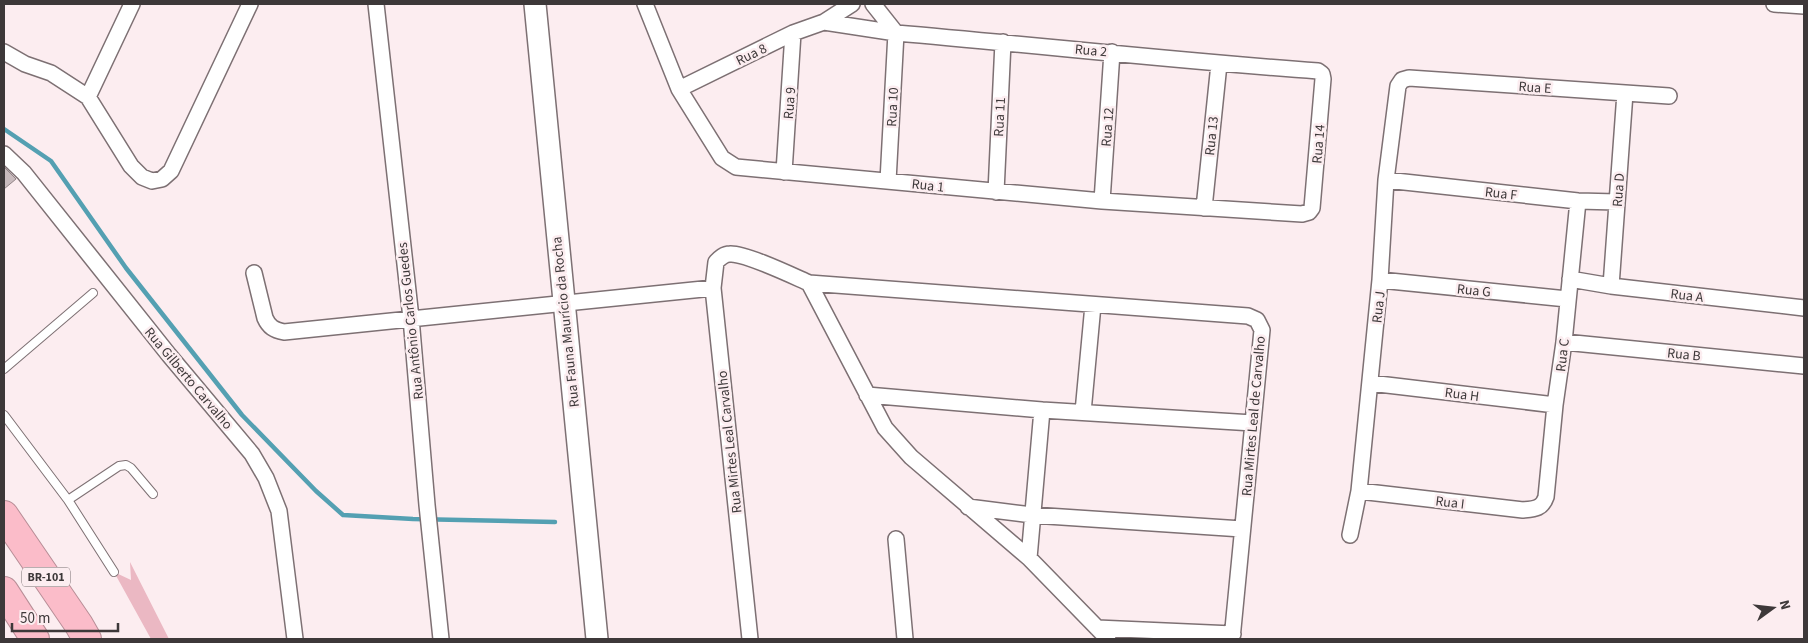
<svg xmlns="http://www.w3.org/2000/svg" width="1808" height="643" font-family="'Source Sans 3',sans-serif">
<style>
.green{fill:#ebb8c3}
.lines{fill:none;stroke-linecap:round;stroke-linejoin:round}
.stream{stroke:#54a0b2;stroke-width:4.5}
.building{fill:#c9bbbe;stroke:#938688}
.lane-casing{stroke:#7d7073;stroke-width:10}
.street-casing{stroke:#7d7073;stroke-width:18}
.secondary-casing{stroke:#7d7073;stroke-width:24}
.highway-casing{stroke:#b88e97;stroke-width:30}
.lane{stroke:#fff;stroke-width:8}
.street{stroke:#fff;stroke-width:15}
.secondary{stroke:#fff;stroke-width:21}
.highway{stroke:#fbbcc9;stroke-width:28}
.labels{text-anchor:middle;stroke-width:5;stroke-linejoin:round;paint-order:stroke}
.shield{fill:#fcedf0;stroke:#766e70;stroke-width:1}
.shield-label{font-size:12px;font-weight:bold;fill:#3d3839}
.street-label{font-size:14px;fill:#3d3839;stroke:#fcedf0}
</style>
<rect width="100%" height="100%" fill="#fcedf0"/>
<path class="green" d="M130 562 169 639H151L114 572 131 580Z"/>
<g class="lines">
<path class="stream" d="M4 129 51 161 126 268 242 415 316 491 343 515 413 519 555 522"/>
</g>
<path class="building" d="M4 167 16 179 4 189Z"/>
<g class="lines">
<defs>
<path id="lane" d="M4 369 93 293
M4 415 68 500 114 572
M68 500 119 466 126 465 131 468 153 494"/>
<path id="street" d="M376 4 411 318 427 505 441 639
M645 4 679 89 722 158 736 167 1102 201 1302 214 1309 212 1312 208 1323 79 1322 74 1318 71C1177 61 1037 45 896 33L873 4
M1774 4 1804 6
M824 22 896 33 888 181
M4 52 25 64 51 73 88 97 131 166 142 177 152 181 162 179 171 171 250 4
M679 89 793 33 824 22 852 4
M88 97 132 4
M4 154 24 173 169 355 252 454 266 478 279 511 295 639
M784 172 793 33
M1386 180 1578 201 1617 202
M996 192 1003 42
M1102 201 1112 52
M1204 208 1219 64
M254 273 265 318C269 327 274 330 284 332L713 288
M1570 279 1611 286 1804 308
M1380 280 1567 299
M809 283 885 428 911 457 1029 558 1108 639
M1611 286 1625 93
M1564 342 1804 366
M1370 383 1555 405
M867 395 1042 410 1253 423
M1083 412 1093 305
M1359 491 1523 510C1534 509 1542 509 1546 497L1555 405 1564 342 1578 201
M968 507 1032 515 1242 529
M1350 535 1359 491 1380 280 1386 180 1398 86 1402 80 1409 78 1669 96
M896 539 905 639
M1029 558 1042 410
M1097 628 1233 634
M750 639 713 288 716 262C720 258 724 254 730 254 745 253 793 276 809 283L1248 316 1257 320 1262 330 1232 639"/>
<path id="secondary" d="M535 4 597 639"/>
<path id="highway" d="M4 515 79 625 87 639
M4 591 35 639"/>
</defs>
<use href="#lane" class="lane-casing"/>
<use href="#street" class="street-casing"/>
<use href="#secondary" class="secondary-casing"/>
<use href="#highway" class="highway-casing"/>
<use href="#lane" class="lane"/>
<use href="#street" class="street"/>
<use href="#secondary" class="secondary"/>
<use href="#highway" class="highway"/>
</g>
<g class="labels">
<rect class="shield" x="22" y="567.5" width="48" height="19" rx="4"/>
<g class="shield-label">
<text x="46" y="581">BR-101</text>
</g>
<g class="street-label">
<text transform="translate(1091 50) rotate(5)" y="5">Rua 2</text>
<text transform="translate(751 54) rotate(-26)" y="5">Rua 8</text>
<text transform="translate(1535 87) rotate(4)" y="5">Rua E</text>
<text transform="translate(789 103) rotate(-86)" y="5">Rua 9</text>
<text transform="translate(892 107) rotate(-87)" y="5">Rua 10</text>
<text transform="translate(999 117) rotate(-87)" y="5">Rua 11</text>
<text transform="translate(1107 127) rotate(-86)" y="5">Rua 12</text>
<text transform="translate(1211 136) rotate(-84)" y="5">Rua 13</text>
<text transform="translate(1318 144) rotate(-85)" y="5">Rua 14</text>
<text transform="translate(928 185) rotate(6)" y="5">Rua 1</text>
<text transform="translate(1618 190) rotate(-86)" y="5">Rua D</text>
<text transform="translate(1501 193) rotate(6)" y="5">Rua F</text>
<text transform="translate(1474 290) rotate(6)" y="5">Rua G</text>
<text transform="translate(1687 295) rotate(7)" y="5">Rua A</text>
<text transform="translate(1378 307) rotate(-84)" y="5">Rua J</text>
<text transform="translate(410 321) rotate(-96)" y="5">Rua Antônio Carlos Guedes</text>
<text transform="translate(565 322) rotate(-96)" y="5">Rua Fauna Maurício da Rocha</text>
<text transform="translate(1684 354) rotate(6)" y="5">Rua B</text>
<text transform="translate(1562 355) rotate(-83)" y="5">Rua C</text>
<text transform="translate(189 378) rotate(50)" y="5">Rua Gilberto Carvalho</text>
<text transform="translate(1462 394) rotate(7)" y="5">Rua H</text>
<text transform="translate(1253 416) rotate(-85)" y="5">Rua Mirtes Leal de Carvalho</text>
<text transform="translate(729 442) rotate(-96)" y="5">Rua Mirtes Leal Carvalho</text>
<text transform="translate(1450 502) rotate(7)" y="5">Rua I</text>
</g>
</g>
<rect width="1808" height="643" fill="none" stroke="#3d3839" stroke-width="10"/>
<g transform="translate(1773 608) rotate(75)" stroke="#fcedf0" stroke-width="4" paint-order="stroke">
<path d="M0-4L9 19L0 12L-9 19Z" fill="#3d3839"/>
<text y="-8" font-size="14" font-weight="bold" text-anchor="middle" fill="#3d3839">N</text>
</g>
<path d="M12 623v8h106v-8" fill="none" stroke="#3d3839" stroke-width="2.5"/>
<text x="20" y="623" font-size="15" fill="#3d3839" stroke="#fcedf0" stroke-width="4" paint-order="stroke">50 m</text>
</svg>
